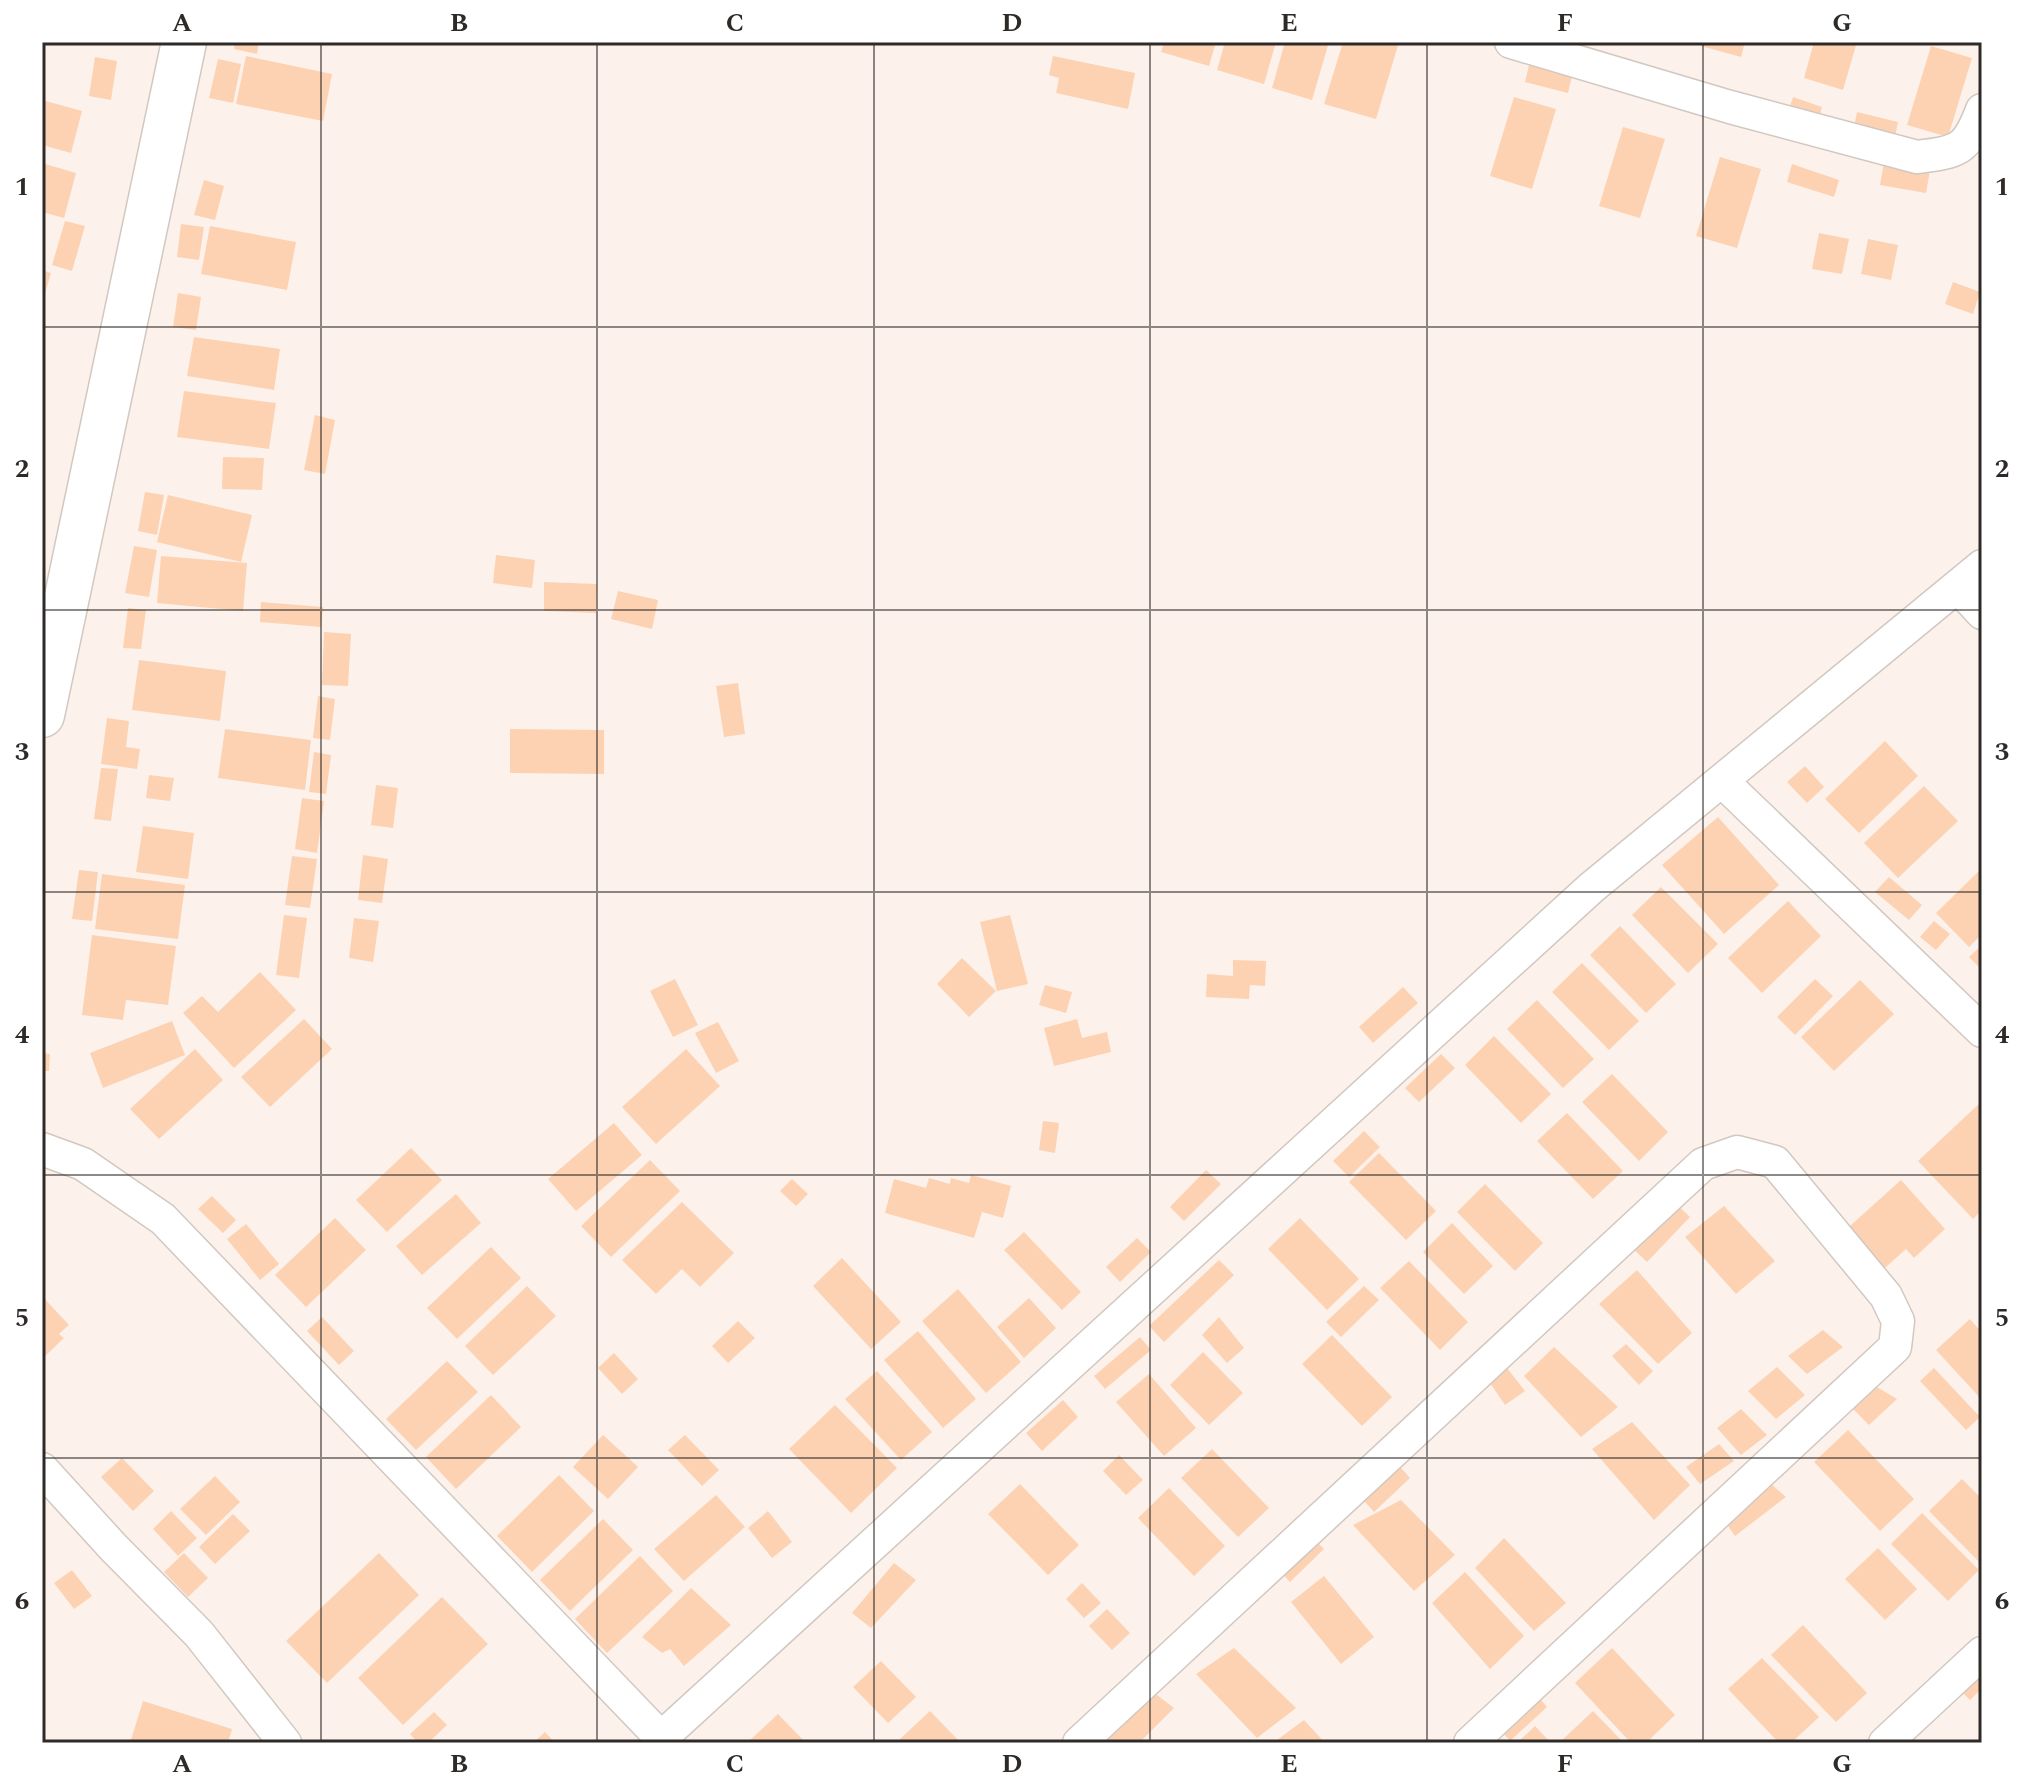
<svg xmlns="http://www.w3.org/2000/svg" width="2024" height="1785" font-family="Spectral,serif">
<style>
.building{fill:#fdd2b2}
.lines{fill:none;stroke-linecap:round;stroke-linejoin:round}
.street-casing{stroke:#d1c8c1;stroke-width:35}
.secondary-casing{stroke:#d1c8c1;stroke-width:47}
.street{stroke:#fff;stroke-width:32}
.secondary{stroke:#fff;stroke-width:44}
.grid{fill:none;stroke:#2e2a28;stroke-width:2;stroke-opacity:0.55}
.neatline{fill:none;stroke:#2e2a28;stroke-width:3}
.grid-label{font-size:26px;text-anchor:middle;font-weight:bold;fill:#2e2a28}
</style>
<rect width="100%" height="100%" fill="#fcf2eb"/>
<path class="building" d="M235 42H259L257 54 234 49Z
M1164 42H1216L1209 66 1161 52Z
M1225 42H1276L1264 84 1217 70Z
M1285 42H1329L1312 100 1272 88Z
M1343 42H1399L1376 119 1324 104Z
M1702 42H1745L1741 57 1701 46Z
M1814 42H1857L1843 90 1804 78Z
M1931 46 1972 58 1948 137 1907 125Z
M246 56 332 74 323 121 236 104Z
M1053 56 1135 73 1128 109 1056 93 1059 78 1049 75Z
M95 57 117 61 111 100 89 96Z
M218 59 241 64 233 103 209 98Z
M1530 61 1573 72 1568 93 1525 82Z
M1514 97 1556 109 1532 189 1490 176Z
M1793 97 1822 107 1817 125 1787 115Z
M42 100 82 111 71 153 42 145Z
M1857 112 1898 122 1894 142 1853 132Z
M1623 127 1665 139 1640 218 1599 206Z
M1720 157 1761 169 1737 248 1696 236Z
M1884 162 1930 170 1926 193 1880 185Z
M42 163 76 173 64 218 42 212Z
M1792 164 1839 180 1834 197 1787 182Z
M204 180 224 186 215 220 194 215Z
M65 221 85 226 72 271 52 265Z
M181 224 204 227 199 260 177 257Z
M210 226 296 242 287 290 201 274Z
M1819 233 1849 239 1842 274 1812 269Z
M1868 239 1898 245 1891 280 1861 274Z
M42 270 51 273 43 300H42Z
M1953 282 1980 292 1973 314 1945 304Z
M178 293 201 297 196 330 173 327Z
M194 337 280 349 274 390 187 376Z
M184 391 276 403 269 449 177 437Z
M315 415 335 420 325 474 304 470Z
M223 457 264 458 262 490 222 489Z
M145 492 164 495 157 535 138 531Z
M168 495 252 515 241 562 157 542Z
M134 546 157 550 149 597 125 593Z
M496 555 535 560 532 588 493 583Z
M161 556 247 563 243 611 157 603Z
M544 582 597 584 596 613 544 611Z
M618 591 658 600 652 629 611 619Z
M261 602 323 607 321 627 260 622Z
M128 608 146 610 141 649 123 648Z
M324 632 351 634 348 686 322 685Z
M139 660 226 671 220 721 132 710Z
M738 683 745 734 724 737 716 686Z
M318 696 335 699 330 740 313 738Z
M107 718 129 721 126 747 140 749 137 769 101 764Z
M225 729 311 740 305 790 218 778Z
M510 729 604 730V774L510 773Z
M1885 741 1918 776 1859 833 1825 799Z
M314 752 331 755 326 794 309 792Z
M1805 766 1824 787 1807 803 1787 782Z
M101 768 118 769 111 821 94 819Z
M149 775 174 778 170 801 146 798Z
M376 785 398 788 393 828 371 825Z
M1924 786 1958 821 1898 878 1864 843Z
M302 798 324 801 317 853 295 849Z
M1718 817 1779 885 1724 934 1662 865Z
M143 826 194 833 188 879 136 872Z
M363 855 388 859 382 903 358 900Z
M292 856 317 859 310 908 285 905Z
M1982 868V934L1969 947 1936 913Z
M79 870 98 872 92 921 72 919Z
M102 874 185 885 178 939 95 929Z
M1889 877 1922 905 1909 920 1875 892Z
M1661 887 1718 944 1688 973 1632 915Z
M1788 901 1821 936 1762 993 1728 958Z
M284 915 307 918 299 978 276 975Z
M1010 915 1028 984 997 991 980 922Z
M354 918 379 921 373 962 349 958Z
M1934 921 1950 934 1936 950 1920 937Z
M1620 926 1676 984 1646 1013 1590 955Z
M92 935 176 946 168 1005 126 1000 123 1020 82 1015Z
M1982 945V970L1969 957Z
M962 958 996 991 969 1017 937 984Z
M1233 960 1266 961 1265 986 1250 985 1249 999 1206 997 1207 974 1233 976Z
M1582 963 1639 1021 1609 1050 1552 992Z
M260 972 296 1010 234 1068 183 1013 202 996 218 1012Z
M675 979 698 1025 673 1037 650 991Z
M1815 979 1833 996 1795 1035 1777 1017Z
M1860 980 1894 1014 1834 1071 1801 1037Z
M1045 985 1072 992 1066 1013 1039 1005Z
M1403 987 1418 1003 1373 1043 1359 1027Z
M1537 1000 1594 1059 1563 1088 1507 1029Z
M304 1019 332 1049 270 1107 241 1077Z
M1077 1019 1082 1038 1107 1032 1111 1052 1054 1066 1044 1028Z
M172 1021 185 1055 103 1088 90 1053Z
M718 1022 739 1061 716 1073 695 1033Z
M1494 1036 1551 1094 1521 1123 1465 1065Z
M195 1049 223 1080 159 1139 130 1109Z
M686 1049 720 1086 656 1144 622 1107Z
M42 1053 50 1054 49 1071H42Z
M1441 1054 1455 1068 1419 1102 1405 1088Z
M1612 1074 1668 1132 1639 1161 1582 1102Z
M1982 1101V1171L1978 1175 1982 1180V1210L1973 1219 1918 1161Z
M1567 1113 1623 1171 1593 1199 1537 1141Z
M1043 1121 1059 1123 1055 1153 1039 1150Z
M614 1123 642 1155 576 1211 548 1179Z
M1364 1131 1380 1147 1349 1177 1333 1161Z
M411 1148 442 1180 387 1232 356 1200Z
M1379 1153 1436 1211 1406 1240 1349 1182Z
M650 1160 680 1191 611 1257 581 1226Z
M1206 1170 1221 1184 1184 1221 1170 1207Z
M971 1175 1011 1186 1003 1218 982 1212 974 1238 885 1213 894 1179 926 1188 929 1178 950 1184 951 1178 969 1183Z
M792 1179 808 1194 796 1206 780 1191Z
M1901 1180 1945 1229 1914 1258 1906 1249 1877 1275 1840 1235Z
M1485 1184 1543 1243 1515 1271 1457 1212Z
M456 1194 481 1223 422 1275 396 1246Z
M212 1196 236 1220 223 1233 198 1209Z
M1672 1200 1690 1217 1647 1262 1630 1246Z
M682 1202 734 1253 700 1287 682 1269 656 1294 622 1260Z
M1724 1206 1775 1261 1736 1294 1685 1237Z
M335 1218 366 1250 306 1307 275 1275Z
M1300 1218 1359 1279 1327 1310 1268 1249Z
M1452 1223 1493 1266 1464 1294 1423 1252Z
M246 1224 279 1264 260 1280 227 1239Z
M1024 1232 1081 1292 1062 1310 1004 1250Z
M1137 1238 1151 1252 1120 1282 1106 1267Z
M491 1247 521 1278 457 1339 427 1308Z
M842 1258 901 1322 871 1349 813 1286Z
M1219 1260 1234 1275 1164 1342 1149 1326Z
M1409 1261 1468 1322 1440 1350 1380 1288Z
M1637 1270 1692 1333 1658 1364 1599 1304Z
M527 1286 556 1316 493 1375 465 1346Z
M1364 1286 1379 1300 1341 1337 1326 1322Z
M958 1289 1021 1362 986 1393 922 1321Z
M42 1296 69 1325 59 1334 64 1338 42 1359Z
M1029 1298 1056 1328 1024 1358 997 1327Z
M322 1317 354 1351 339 1365 307 1331Z
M1219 1317 1244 1348 1227 1363 1202 1335Z
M1970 1319 1982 1333V1400L1936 1350Z
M738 1321 755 1338 728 1363 712 1346Z
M1823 1330 1843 1347 1807 1374 1788 1356Z
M918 1331 976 1399 943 1428 884 1360Z
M1332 1335 1392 1397 1362 1426 1302 1364Z
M1140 1337 1151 1350 1105 1389 1094 1376Z
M1626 1344 1653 1371 1639 1385 1612 1356Z
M1554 1347 1618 1407 1581 1437 1524 1376Z
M1203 1352 1243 1393 1209 1425 1170 1385Z
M614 1353 638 1379 622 1394 598 1368Z
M447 1361 478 1392 416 1450 386 1419Z
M1777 1367 1805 1395 1776 1419 1748 1391Z
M1507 1368 1525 1391 1505 1405 1490 1383Z
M1934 1368 1980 1417 1966 1430 1920 1381Z
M877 1371 932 1432 901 1460 845 1399Z
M1149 1374 1196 1428 1164 1456 1116 1402Z
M1875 1386 1897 1399 1869 1425 1852 1408Z
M491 1395 521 1427 456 1489 426 1457Z
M1063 1400 1078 1417 1042 1451 1026 1433Z
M835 1405 897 1468 851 1513 789 1449Z
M1741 1409 1767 1435 1741 1455 1717 1428Z
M1632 1422 1690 1485 1654 1520 1592 1449Z
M1848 1430 1914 1499 1880 1531 1814 1462Z
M603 1435 638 1467 608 1499 573 1467Z
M685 1435 719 1470 702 1486 668 1450Z
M1719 1444 1734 1461 1700 1484 1686 1467Z
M1212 1449 1269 1508 1238 1537 1181 1478Z
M1119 1455 1143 1480 1126 1495 1103 1471Z
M122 1458 154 1491 133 1511 101 1477Z
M1395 1461 1410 1478 1374 1512 1358 1494Z
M559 1475 594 1511 532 1572 497 1536Z
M215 1476 240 1502 206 1535 180 1509Z
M1962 1479 1982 1499V1565L1929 1511Z
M1770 1483 1786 1497 1735 1536 1724 1520Z
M1020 1484 1079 1545 1048 1575 988 1514Z
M1169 1488 1225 1546 1194 1576 1138 1518Z
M716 1495 745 1527 684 1581 654 1549Z
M1401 1500 1455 1555 1414 1591 1353 1525Z
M171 1511 197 1538 178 1556 153 1529Z
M768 1511 792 1542 772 1558 748 1528Z
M1922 1513 1979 1570 1948 1601 1891 1544Z
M233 1514 250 1531 215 1564 199 1547Z
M603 1519 633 1550 570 1611 540 1580Z
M1308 1533 1324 1549 1290 1582 1275 1566Z
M1504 1538 1566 1603 1534 1631 1475 1568Z
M1878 1548 1917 1589 1885 1620 1845 1579Z
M184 1553 208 1578 188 1597 164 1572Z
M379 1553 419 1595 327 1683 286 1641Z
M640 1556 673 1591 607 1653 575 1619Z
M894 1563 916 1580 871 1628 852 1613Z
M72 1570 92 1596 74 1609 54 1583Z
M1465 1572 1524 1636 1490 1669 1432 1603Z
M1324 1576 1374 1637 1341 1664 1291 1602Z
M1082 1583 1101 1603 1084 1618 1066 1599Z
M691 1588 731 1625 684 1666 670 1649 662 1653 642 1637Z
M442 1597 488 1644 403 1725 358 1678Z
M1107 1609 1130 1633 1112 1650 1089 1626Z
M1803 1625 1867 1693 1836 1722 1771 1655Z
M1234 1648 1296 1708 1257 1738 1196 1674Z
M1612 1648 1675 1715 1646 1743H1631L1575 1683Z
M1762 1658 1819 1717 1791 1743H1779L1728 1689Z
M1982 1658V1688L1970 1700 1954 1684Z
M881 1661 916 1697 888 1723 853 1687Z
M1153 1692 1174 1708 1139 1743H1103Z
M1535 1693 1547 1707 1510 1741 1497 1726Z
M143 1701 232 1729 228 1743H130Z
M930 1711 961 1743H902L899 1740Z
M1593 1711 1624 1743 1561 1741Z
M434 1712 447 1725 428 1743H418L410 1734Z
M778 1714 806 1743H747Z
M1304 1720 1325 1743H1273Z
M1535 1726 1551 1743H1517Z
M545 1732 555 1743H533Z"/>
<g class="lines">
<defs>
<path id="street" d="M1511 42 1730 107 1917 157C1959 152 1967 150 1982 110
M1958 587 1982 613
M1722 781 1982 1031
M42 1149 83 1164 163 1219 666 1743
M42 1469 113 1547 199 1634 285 1743
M661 1738 1591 888 1982 566
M1079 1743 1703 1164 1737 1152 1775 1162 1886 1296 1898 1321 1895 1347 1470 1743
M1885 1743 1982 1653"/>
<path id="secondary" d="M42 715 184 42"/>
</defs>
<use href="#street" class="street-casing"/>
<use href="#secondary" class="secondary-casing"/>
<use href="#street" class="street"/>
<use href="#secondary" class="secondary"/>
</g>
<path class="grid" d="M321 42V1743M597 42V1743M874 42V1743M1150 42V1743M1427 42V1743M1703 42V1743M42 327H1982M42 610H1982M42 892H1982M42 1175H1982M42 1458H1982"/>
<rect width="2024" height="1785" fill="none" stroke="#ffffff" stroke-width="88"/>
<rect x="44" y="44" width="1936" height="1697" class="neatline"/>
<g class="grid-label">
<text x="182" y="31">A</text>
<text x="459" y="31">B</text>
<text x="735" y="31">C</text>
<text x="1012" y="31">D</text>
<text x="1289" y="31">E</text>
<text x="1565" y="31">F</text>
<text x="1842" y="31">G</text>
<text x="22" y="195">1</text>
<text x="2002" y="195">1</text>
<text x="22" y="477">2</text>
<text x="2002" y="477">2</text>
<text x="22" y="760">3</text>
<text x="2002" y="760">3</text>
<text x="22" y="1043">4</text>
<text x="2002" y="1043">4</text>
<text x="22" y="1326">5</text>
<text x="2002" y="1326">5</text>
<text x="22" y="1609">6</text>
<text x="2002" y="1609">6</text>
<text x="182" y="1772">A</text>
<text x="459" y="1772">B</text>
<text x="735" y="1772">C</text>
<text x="1012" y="1772">D</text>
<text x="1289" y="1772">E</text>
<text x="1565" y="1772">F</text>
<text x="1842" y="1772">G</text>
</g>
</svg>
